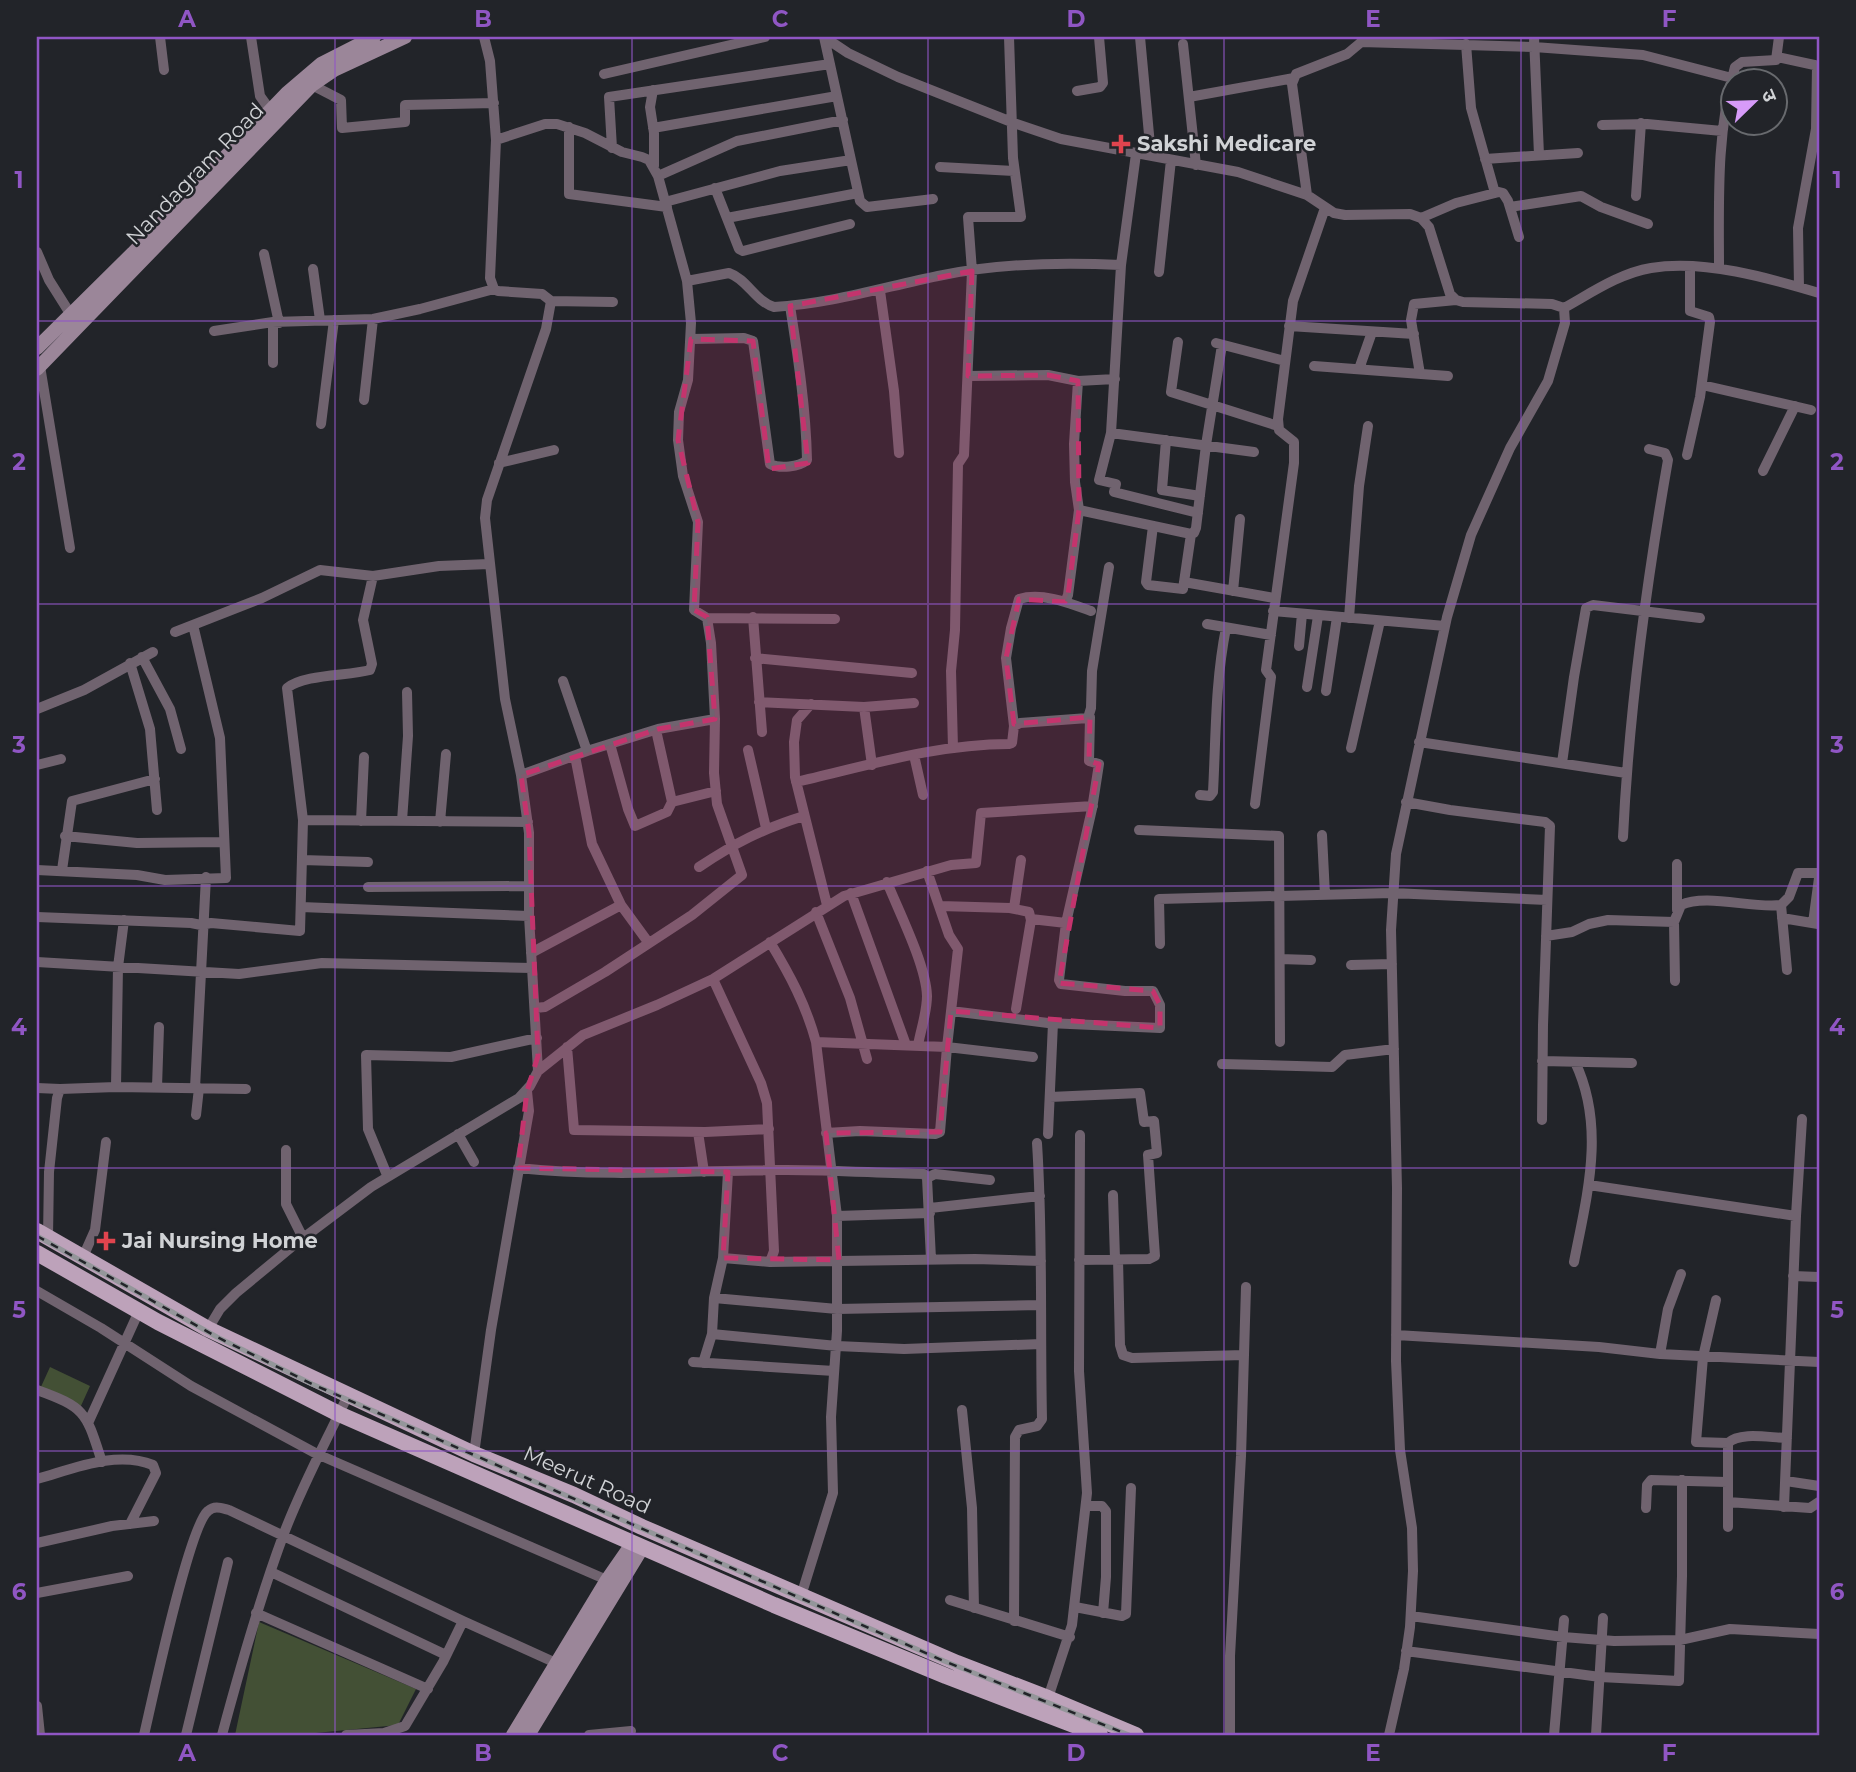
<svg xmlns="http://www.w3.org/2000/svg" width="1856" height="1772" font-family="Montserrat,'Noto Sans Devanagari',sans-serif">
<style>
.green{fill:#435035}
.lines{fill:none;stroke-linecap:round;stroke-linejoin:round}
.street{stroke:#70636f;stroke-width:10}
.secondary{stroke:#9b8699;stroke-width:14}
.primary{stroke:#bda2ba;stroke-width:16}
.rail-casing{stroke:#94969a;stroke-width:5}
.rail{stroke:#222429;stroke-width:2.5;stroke-dasharray:8;stroke-linecap:butt}
.marked{fill:#c4346d;fill-opacity:0.2;stroke:#c4346d;stroke-width:5;stroke-dasharray:14 9;stroke-linejoin:round}
.grid{fill:none;stroke:#9056c4;stroke-width:2;stroke-opacity:0.55}
.health-dot{fill:#e0444e;stroke:#222429;stroke-width:2.5}
.labels{text-anchor:middle;stroke-width:5;stroke-linejoin:round;paint-order:stroke}
.poi-label{font-size:21px;font-weight:bold;fill:#d0d2d5;stroke:#222429;text-anchor:start}
.street-label{font-size:21px;fill:#d0d2d5;stroke:#222429}
.neatline{fill:none;stroke:#9056c4;stroke-width:2.5}
.grid-label{font-size:23px;text-anchor:middle;font-weight:bold;fill:#9056c4}
</style>
<rect width="100%" height="100%" fill="#222429"/>
<path class="green" d="M50 1367 90 1386 80 1408 40 1389Z
M259 1622 416 1689 398 1725 295 1735H235Z"/>
<g class="lines">
<path class="street" d="M160 37 164 70
M251 37 260 96 270 110
M824 37 848 53 898 77 1014 123 1061 139 1238 172 1307 195 1334 213 1345 215 1410 214 1421 218 1429 227 1450 294 1456 300 1463 302 1552 304 1564 308
M824 37 860 201 867 207 933 199
M1140 37 1151 156
M1534 37 1539 155
M1361 42 1534 47 1643 55 1732 78
M1183 44 1196 165
M1466 44 1471 108 1495 193
M1777 57 1819 66
M604 74 765 37
M312 85 341 100 342 128 405 122V105L494 103
M653 90 650 107 654 133V166
M1077 91 1100 87 1103 83 1099 37
M1189 97 1294 78
M1602 125 1647 124 1722 131
M569 127V194L667 207
M653 128 837 96
M496 140 545 124H557L585 133 622 152 642 157 649 160 658 176 687 281 691 323 688 380 679 412 678 440 683 476 698 522 694 610 707 618 711 643 715 719 714 773 717 804 742 875 692 915 605 972 545 1007 535 1008
M612 148 609 97 830 64
M1136 154 1121 265 1111 433 1099 480 1116 484 1114 492 1198 513
M1485 159 1578 153
M940 167 1014 171
M658 176 737 141 843 120
M715 188 739 249 743 251 850 224
M1307 195 1292 84 1296 74 1347 54 1365 39
M1636 196 1641 123
M665 202 780 171 851 160
M1510 207 1581 196 1601 207 1648 224
M727 218 858 193
M1421 218 1456 203 1499 192 1503 193 1508 201 1519 237
M37 252 49 280 71 315
M264 254 279 323
M313 269 320 320
M1719 269C1719 201 1716 133 1735 67L1742 62 1776 60 1779 37
M1159 272 1171 160
M687 281 729 273C747 279 755 301 774 307 830 304 884 287 938 276 998 263 1060 262 1121 265
M1799 287 1798 228 1816 129 1817 66
M880 291 894 391 899 453
M551 301 613 302
M1564 308C1591 293 1620 273 1651 268 1703 259 1769 278 1819 293
M1289 326 1414 334
M214 331 273 322 373 319 420 309 494 289
M691 339 744 338 753 341 770 464C780 469 799 467 807 460 806 409 798 357 790 306
M1178 342 1171 392 1278 426
M1216 343 1285 361
M273 363V322
M40 366 70 548
M1314 366 1448 376
M1359 369 1372 332
M1420 374 1411 320 1414 304 1456 300
M968 376 1048 375 1078 381 1115 379
M1702 385 1811 410
M364 400 373 319
M321 424 334 320
M1111 433 1254 452
M1166 440 1162 490 1200 496
M1687 455 1700 397 1710 322 1709 317 1690 311V266
M499 463 554 450
M1763 471 1795 406
M1079 510 1191 534
M1153 526 1146 582 1148 585 1183 589 1191 534 1194 533 1196 528 1206 445 1222 345
M1184 582 1274 598
M1233 591 1240 519
M1065 602 1068 595 1079 510 1075 482 1074 444 1078 381
M1273 611 1445 626
M753 617 762 732
M707 618 835 619
M1349 618 1359 486 1368 426
M1207 624 1271 635
M175 632 262 598 320 570 373 576 439 566 489 564
M1299 646 1302 614
M142 657 170 709 181 749
M755 658 912 673
M130 663 150 729 157 810
M563 681 587 751
M1307 687 1318 616
M1326 691 1337 617
M759 702 864 707 914 703
M811 704 797 720 794 742 795 777 827 905
M864 707 872 765
M37 709 84 690 153 652
M1014 726 1006 658 1011 628 1019 599C1042 592 1069 603 1091 611
M656 730 672 802
M1419 742 1626 773
M610 744 628 809 635 826 667 812 672 802 716 791
M953 748 951 671 955 630 958 464 964 455 972 271 968 217H1021L1013 158 1009 37
M1351 748 1380 621
M748 750 766 828
M914 755 923 795
M575 756 592 844 621 905 648 942
M1562 763 1574 677 1586 608 1593 605 1700 618
M37 765 61 759
M521 775 587 751 658 729 715 719
M796 782C866 766 937 744 1009 744L1012 743 1014 726 1020 723 1088 718 1091 708 1092 671 1109 567
M1200 795 1210 796 1213 792C1216 737 1215 683 1226 628
M1406 802 1450 810 1545 822 1550 826 1543 1025 1542 1120
M1255 804 1271 677 1266 670 1294 463V442L1279 430 1278 419 1293 301 1325 208
M303 820 528 822
M361 821 364 757
M402 821 408 736 407 692
M440 822 446 754
M1139 830 1279 836 1280 1042
M1322 835 1325 895
M65 836 137 843 224 842
M1623 837C1629 711 1646 585 1668 460L1665 453 1649 449
M302 860 368 862
M699 867C735 843 762 829 804 816
M37 870 137 875 165 880 226 878 220 738 193 625
M62 870 72 801 155 779
M887 882C899 912 926 965 927 996 927 1012 921 1029 918 1045
M368 887 529 886
M851 893 906 1045
M1781 905 1787 970
M940 906 1010 908 1029 912 1031 920 1016 1009
M301 907 529 916
M1014 908 1021 860
M1677 910V864
M816 912 850 998 867 1059
M37 917 191 923 201 925 211 923 300 931 303 820 287 688C304 674 348 676 370 670L372 664 363 620 373 576
M1782 918 1818 924
M1031 919 1066 923
M1813 923 1819 878
M1546 936 1572 932 1589 924 1608 920 1674 922
M770 942C790 975 806 1005 816 1042L837 1216V1331L831 1417 833 1493 801 1596
M1160 944 1159 899 1392 893 1547 900
M531 953 621 905
M1280 959 1311 960
M37 962 239 974 322 963 532 968
M1351 965 1392 964
M713 979 761 1083 767 1103 774 1251 770 1262
M1675 981 1674 922 1681 905C1706 893 1753 909 1781 905L1789 897 1798 873H1819
M951 1011 1048 1023 1160 1028V1005L1153 991H1125L1061 984 1059 980 1066 923 1092 809 1099 764 1089 761 1090 717
M816 1042 947 1047 1033 1057
M567 1047 574 1130 705 1132 769 1129
M1542 1061 1632 1063
M1222 1064 1332 1067 1345 1055 1394 1049
M538 1071 583 1035 657 1005 713 979 844 896 951 865 976 863 981 813 1093 806
M116 1087 118 967 124 920
M157 1087 159 1027
M37 1088 60 1089
M195 1088 206 877
M1050 1097 1140 1093 1144 1122 1154 1121 1157 1153 1148 1155 1155 1256 1149 1259 1079 1260
M196 1115 199 1088
M698 1132 704 1172
M826 1133 860 1131 935 1134 940 1132 947 1047 958 949 949 935 927 871
M458 1134 474 1162
M1048 1134 1053 1023
M286 1150V1204L303 1238
M518 1168C603 1177 689 1171 774 1170 824 1169 874 1173 924 1174L927 1178 931 1259
M387 1175 368 1129 366 1055 451 1057 537 1038
M927 1178 935 1174 990 1180
M1589 1185 1796 1216
M1113 1195 1115 1259
M930 1208 1040 1196
M837 1216 930 1213
M48 1237 49 1172 57 1098 60 1089 116 1087 246 1089
M83 1257 95 1230 106 1142
M723 1258 770 1262 975 1259 1041 1261
M1118 1259 1120 1345 1123 1355 1132 1358 1244 1355
M1574 1262C1587 1195 1606 1127 1575 1062
M1793 1276 1819 1277
M37 1291 101 1328 191 1386 317 1454 607 1580
M714 1298 837 1309 1040 1305
M1716 1300 1703 1357 1696 1442 1728 1443
M208 1329 220 1309 236 1293 294 1245 371 1187 519 1098 530 1086 538 1071 529 916V833L521 775 505 699 485 518 487 500 546 329 551 301 542 294 498 291 494 289 490 278 496 140 490 61 484 37
M712 1334 837 1346 904 1349 1041 1344
M1396 1335 1599 1347 1660 1354 1819 1362
M1660 1354 1668 1309 1681 1274
M693 1362 834 1371
M703 1363 712 1334 714 1298 723 1258 728 1172
M37 1390C87 1408 86 1413 102 1462
M962 1410 972 1508 974 1608
M89 1421 139 1311
M474 1454 491 1330 529 1111 527 1091
M37 1479C73 1469 116 1450 153 1465L156 1473 130 1524
M1786 1481 1819 1486
M1728 1502 1810 1508 1819 1502
M1086 1506H1102L1106 1511V1577L1103 1613
M1784 1507 1796 1216 1802 1119
M1646 1508 1647 1485 1651 1480 1727 1482
M1728 1527V1443C1740 1431 1771 1438 1787 1438
M37 1543 112 1526 154 1521
M271 1572 446 1655
M37 1593 128 1576
M950 1600 1070 1637
M1075 1607 1122 1616 1126 1614 1131 1488
M256 1613 428 1689
M1411 1616 1563 1637 1614 1641 1680 1640 1730 1629 1819 1634
M1014 1621 1015 1437 1019 1430 1037 1426 1042 1419C1040 1326 1043 1234 1037 1143
M1406 1651 1600 1677 1679 1681 1682 1576V1480
M1048 1698 1072 1625 1087 1493 1079 1371 1080 1135
M37 1706 40 1735
M144 1735C152 1701 189 1526 208 1511 215 1505 221 1508 229 1510L463 1621 556 1663
M186 1735 228 1562
M222 1735C240 1668 259 1601 283 1536 301 1487 326 1442 348 1395
M346 1735 384 1733 405 1726 443 1662 463 1621
M589 1735 631 1731
M1230 1735V1656L1241 1456 1246 1287
M1389 1735 1404 1669 1410 1627 1413 1571 1412 1528 1400 1450 1396 1361 1397 1188 1391 930 1396 854 1447 617 1471 535 1510 448 1548 381 1565 323 1564 308
M1554 1735 1564 1620
M1596 1735 1603 1618"/>
<path class="secondary" d="M37 348 133 253 287 93 321 64 374 37
M37 369 312 85 334 70 405 37
M513 1735 607 1580 632 1544
M528 1735 642 1548"/>
<path class="primary" d="M37 1231 208 1329 474 1454 574 1495 642 1527 957 1663 1048 1698 1136 1735
M37 1253 158 1322 339 1414 774 1605 946 1676 1100 1735"/>
<defs>
<path id="rail" d="M37 1236 217 1337 312 1384 944 1661 1129 1735"/>
</defs>
<use href="#rail" class="rail-casing"/>
<use href="#rail" class="rail"/>
</g>
<path class="marked" d="M972 271 968 376 1048 375 1078 381 1079 510 1068 595 1065 602 1019 599 1006 658 1014 724 1090 717 1089 761 1099 764 1059 983 1153 991 1160 1005V1028L951 1011 940 1132 826 1133 839 1260 723 1258 728 1172 518 1168 527 1091 538 1056 529 833 521 775 658 729 715 719 707 617 694 610 698 522 678 440 691 339 753 341 769 469 808 463 790 306Z"/>
<path class="grid" d="M335 37V1735M632 37V1735M928 37V1735M1224 37V1735M1521 37V1735M37 321H1819M37 604H1819M37 886H1819M37 1168H1819M37 1451H1819"/>
<g class="health-dot">
<path d="M1117.5 133.5h7v7h7v7h-7v7h-7v-7h-7v-7h7z"/>
<path d="M102.5 1230.5h7v7h7v7h-7v7h-7v-7h-7v-7h7z"/>
</g>
<g class="labels">
<g class="poi-label">
<text x="1137" y="151">Sakshi Medicare</text>
<text x="122" y="1248">Jai Nursing Home</text>
</g>
<g class="street-label">
<text transform="translate(195 174) rotate(-46)" y="7">Nandagram Road</text>
<text transform="translate(587 1480) rotate(24)" y="7">Meerut Road</text>
</g>
</g>
<rect width="1856" height="1772" fill="none" stroke="#222429" stroke-width="77"/>
<g transform="translate(1754 102) rotate(67)"><circle r="33" fill="#222429" stroke="#686a6e" stroke-width="2"/>
<path d="M0-5L12 26L0 18L-12 26Z" fill="#d79bf9"/>
<text y="-10" font-size="19" font-weight="bold" text-anchor="middle" fill="#d0d2d5">उ</text>
</g>
<rect x="38" y="38" width="1780" height="1696" class="neatline"/>
<g class="grid-label">
<text x="187" y="27">A</text>
<text x="483" y="27">B</text>
<text x="780" y="27">C</text>
<text x="1076" y="27">D</text>
<text x="1373" y="27">E</text>
<text x="1669" y="27">F</text>
<text x="19" y="188">1</text>
<text x="1837" y="188">1</text>
<text x="19" y="470">2</text>
<text x="1837" y="470">2</text>
<text x="19" y="753">3</text>
<text x="1837" y="753">3</text>
<text x="19" y="1035">4</text>
<text x="1837" y="1035">4</text>
<text x="19" y="1318">5</text>
<text x="1837" y="1318">5</text>
<text x="19" y="1600">6</text>
<text x="1837" y="1600">6</text>
<text x="187" y="1761">A</text>
<text x="483" y="1761">B</text>
<text x="780" y="1761">C</text>
<text x="1076" y="1761">D</text>
<text x="1373" y="1761">E</text>
<text x="1669" y="1761">F</text>
</g>
</svg>
